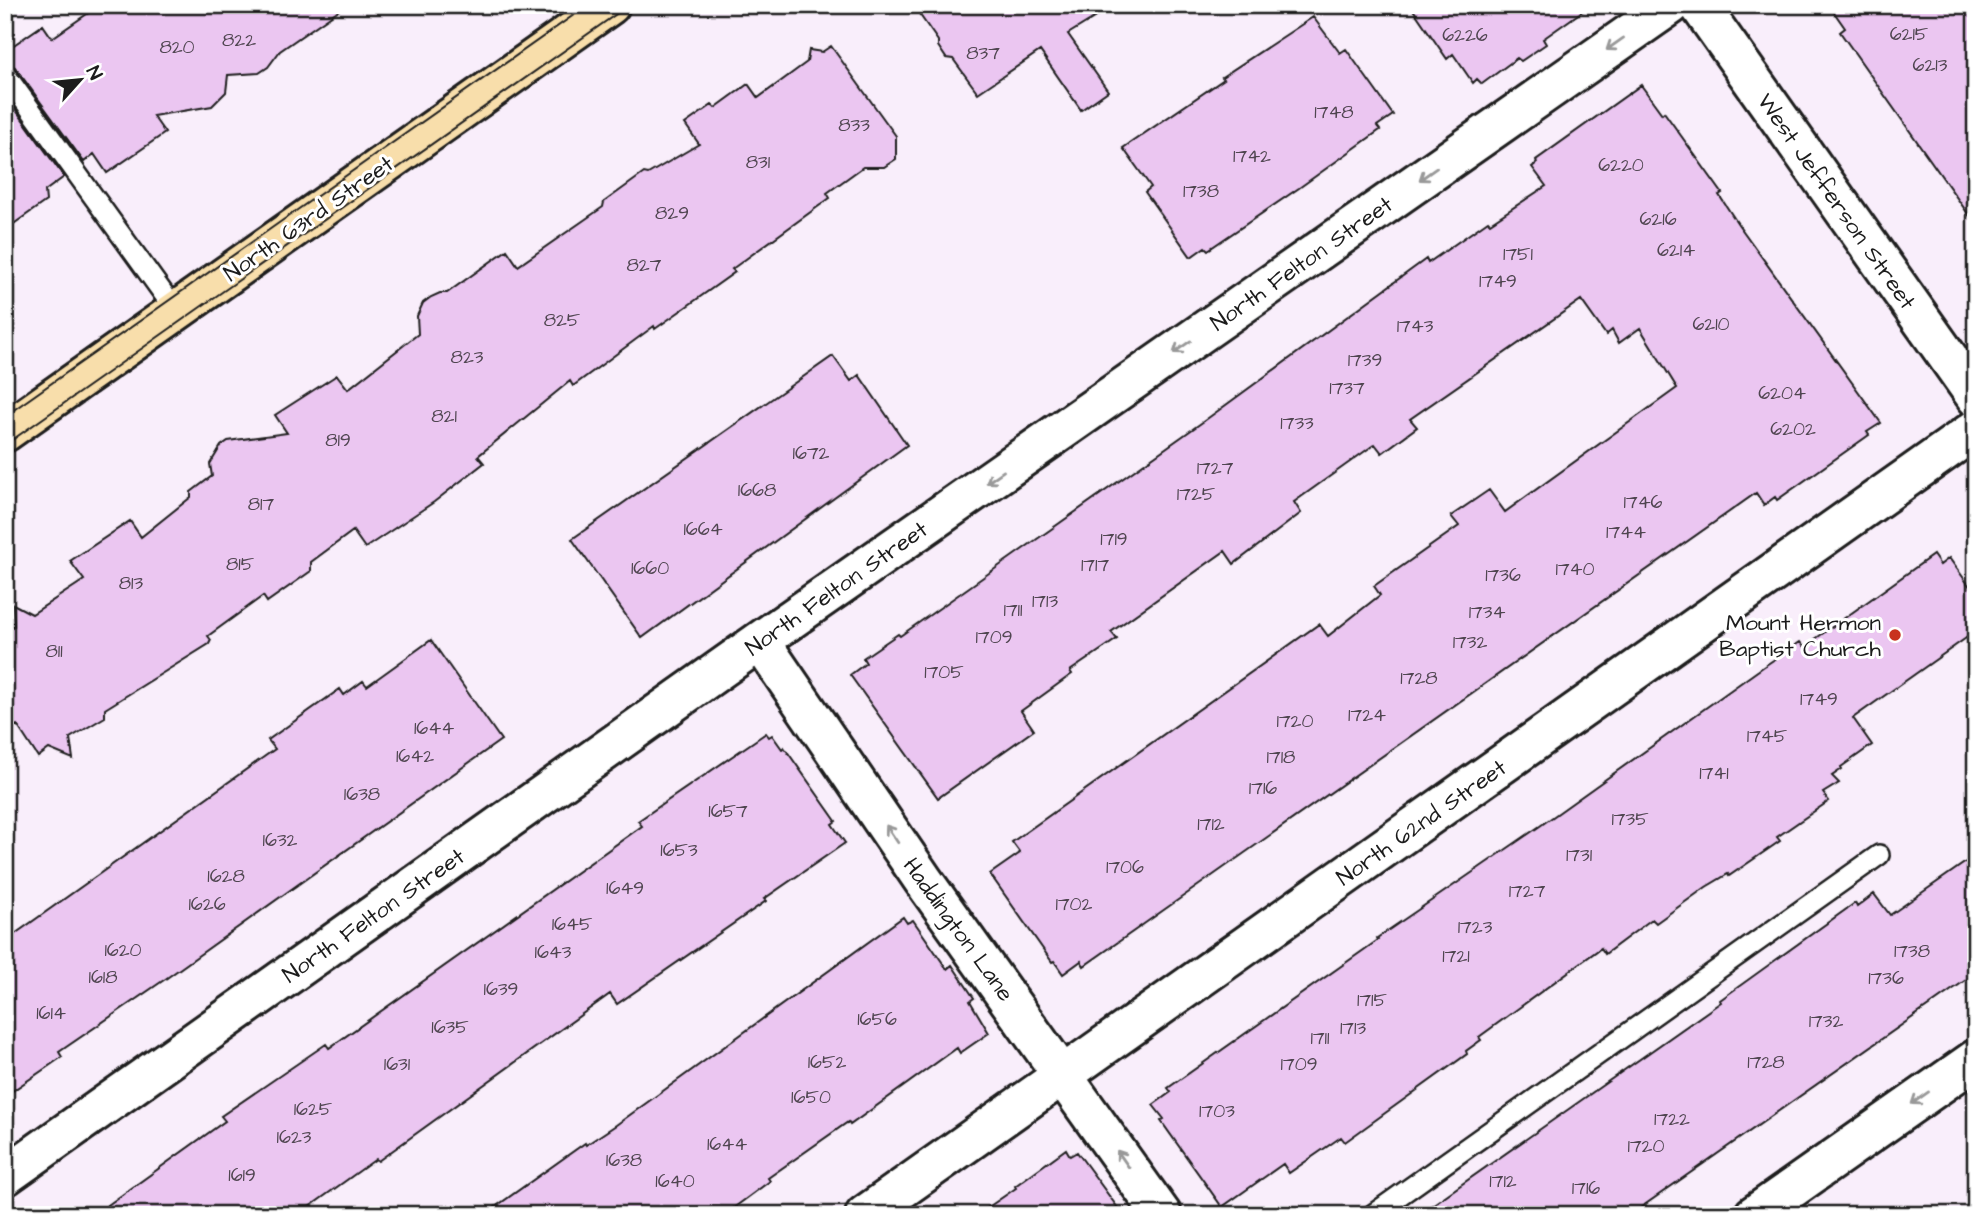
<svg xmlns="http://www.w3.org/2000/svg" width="1981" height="1220" font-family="'Architects Daughter',sans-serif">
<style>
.building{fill:#ebc6f1;stroke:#1c1c1c;stroke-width:2}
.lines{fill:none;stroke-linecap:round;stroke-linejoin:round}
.lane-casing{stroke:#1c1c1c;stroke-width:24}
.street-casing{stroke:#1c1c1c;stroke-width:44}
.primary-casing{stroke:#1c1c1c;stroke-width:44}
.lane{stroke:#fff;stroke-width:19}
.street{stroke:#fff;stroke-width:38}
.primary{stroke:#f8deab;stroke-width:38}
.tram{stroke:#1c1c1c;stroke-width:2}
.oneway{stroke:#999}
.poi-dot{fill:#c8321e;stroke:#fff;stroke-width:2.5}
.labels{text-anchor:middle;stroke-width:6;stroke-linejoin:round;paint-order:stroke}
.number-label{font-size:19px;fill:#504651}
.street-label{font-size:23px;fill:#1c1c1c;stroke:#fff}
.poi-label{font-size:23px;fill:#1c1c1c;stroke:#fff;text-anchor:end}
</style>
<rect width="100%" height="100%" fill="#f9eefb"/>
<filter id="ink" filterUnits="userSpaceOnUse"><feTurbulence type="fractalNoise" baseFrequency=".0143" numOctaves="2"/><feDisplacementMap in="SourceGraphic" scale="14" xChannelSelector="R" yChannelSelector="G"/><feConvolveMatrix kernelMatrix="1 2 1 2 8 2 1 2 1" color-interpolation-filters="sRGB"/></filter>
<g filter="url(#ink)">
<path class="building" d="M100 5H346L280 51 268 67 259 73 228 75 226 92 212 106 153 116 165 133 107 173 94 154 84 162 15 67 5 62V51L43 25 52 38Z
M913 5H1115L1068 34 1108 91 1081 110 1040 51 978 93 953 59 946 58 938 46V41Z
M1410 5H1591L1543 39 1546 44 1521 61 1517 58 1482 84 1477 79 1473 83 1453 54 1447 59Z
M1829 5H1976V225L1840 32 1845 28Z
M1313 17 1340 53 1346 49 1393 115 1377 126 1380 130 1299 188 1208 250 1205 247 1191 257 1145 192 1151 187 1123 148 1224 79 1222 77Z
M831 46 896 136V159L884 167H863L827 193 830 198 732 269 735 272 655 329 654 326 573 386 570 381 478 456 484 463 434 502 365 548 353 531 311 562V571L267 602 263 596 208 636 211 640 209 644 105 709V717L70 738 73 759 49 749 38 757 17 725 5 732V631L14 626 13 604 32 614 84 580 70 561 130 521 141 537 191 497V492L212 476 210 464 221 446 228 441 287 433 275 415 337 375 348 389 418 334 417 316 423 303 431 297 440 293H447L507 250 518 266 603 207 604 202 644 173 648 174 699 144 685 124 712 105 715 108 748 84 758 98 807 62 809 50 822 52Z
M1641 85 1662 114 1664 112 1722 193 1719 195 1738 224 1881 423 1867 432 1869 435 1777 500 1775 497 1764 505 1756 493 1141 926 1084 966 1081 961 1063 974 1054 961 1052 962 990 874 1020 853 1012 842 1319 624 1328 636 1380 595 1374 586 1459 526 1451 516 1489 490 1505 512 1677 388 1640 328 1619 343 1612 330 1606 335 1581 300 1410 419 1417 427 1382 453 1375 444 1294 502 1301 513 1234 564 1225 551 1111 632 1117 639 1070 671 1072 674 1021 711 1034 730 938 798 850 675 866 663 863 658 898 634 900 636 1204 421 1426 259 1428 263 1488 221 1490 223 1546 186 1532 167 1537 163 1536 160Z
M5 95 64 177 45 191 46 201 5 230Z
M833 356 851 381 859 375 907 445 642 638 572 539Z
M1933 555 1940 565 1949 558 1976 595V631L1853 718 1872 745 1841 767 1842 769 1832 776 1839 783 1823 793 1829 801 1777 837 1780 841 1729 876 1728 874 1706 887 1656 923 1652 919 1605 954 1601 948 1479 1037 1481 1040 1466 1051 1467 1054 1345 1142 1341 1137 1289 1173 1283 1164 1222 1207 1161 1121 1164 1119 1153 1105 1171 1092 1168 1088 1378 940 1377 938 1540 826 1763 667 1800 642 1804 647Z
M431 640 501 740 164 980 59 1052 62 1057 5 1096V941L275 749 268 740 340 689 344 695 363 681 367 686Z
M766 733 769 737 772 735 782 749 784 747 836 821 832 824 845 843 764 899 766 901 617 1004 610 994 378 1161 376 1159 298 1215H94L225 1121 221 1116 326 1044 329 1048 642 826 638 821Z
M1976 855V973L1630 1215H1418L1721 1002 1720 1000 1855 903 1857 907 1874 894 1890 915Z
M903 917 907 923 913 920 947 969 952 965 974 998 970 1001 989 1033 960 1053 957 1048 850 1125 848 1122 768 1178 770 1181 724 1215H484L585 1143 586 1145 616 1125Z
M1066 1149 1070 1156 1077 1152 1123 1215H977L1016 1188 1015 1186Z"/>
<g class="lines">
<defs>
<path id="lane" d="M5 74 176 311
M1372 1215 1879 855"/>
<path id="street" d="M1699 5 1976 397
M760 641 923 880 1162 1215
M5 1176 760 641 1671 5
M865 1215 1976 429
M1754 1215 1976 1059"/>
<path id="primary" d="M5 432 610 5"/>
</defs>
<use href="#lane" class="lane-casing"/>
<use href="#street" class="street-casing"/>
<use href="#primary" class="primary-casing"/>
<use href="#lane" class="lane"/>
<use href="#street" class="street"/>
<use href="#primary" class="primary"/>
<path class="tram" d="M5 416 588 5
M5 445 629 5"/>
</g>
<defs><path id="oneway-shaft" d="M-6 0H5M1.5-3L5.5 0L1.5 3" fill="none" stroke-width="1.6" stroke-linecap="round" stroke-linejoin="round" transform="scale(1.75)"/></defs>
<g class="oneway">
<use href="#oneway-shaft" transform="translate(1615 44) rotate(145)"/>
<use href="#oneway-shaft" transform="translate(1428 174) rotate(145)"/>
<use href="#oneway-shaft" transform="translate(1182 347) rotate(145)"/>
<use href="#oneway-shaft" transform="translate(995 477) rotate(145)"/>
<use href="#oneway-shaft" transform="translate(892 834) rotate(-124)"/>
<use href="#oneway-shaft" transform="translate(1920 1098) rotate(145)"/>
<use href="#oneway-shaft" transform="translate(1123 1159) rotate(-125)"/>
</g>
</g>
<circle class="poi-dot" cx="1895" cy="635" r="7"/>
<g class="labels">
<g class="number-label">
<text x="1909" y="40">6215</text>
<text x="1465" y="41">6226</text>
<text x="239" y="46">822</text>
<text x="177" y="53">820</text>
<text x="983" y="59">837</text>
<text x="1930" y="71">6213</text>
<text x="1334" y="118">1748</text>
<text x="854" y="131">833</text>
<text x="1252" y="162">1742</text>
<text x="758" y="168">831</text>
<text x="1621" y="171">6220</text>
<text x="1201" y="197">1738</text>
<text x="672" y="219">829</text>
<text x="1658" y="225">6216</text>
<text x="1676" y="256">6214</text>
<text x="1518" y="260">1751</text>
<text x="644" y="271">827</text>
<text x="1498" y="287">1749</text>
<text x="562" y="326">825</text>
<text x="1711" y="330">6210</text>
<text x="1415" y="332">1743</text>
<text x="467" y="363">823</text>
<text x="1365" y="366">1739</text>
<text x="1347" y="394">1737</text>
<text x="1782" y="399">6204</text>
<text x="444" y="422">821</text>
<text x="1297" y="429">1733</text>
<text x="1793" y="435">6202</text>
<text x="338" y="446">819</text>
<text x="811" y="459">1672</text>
<text x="1215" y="474">1727</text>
<text x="757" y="496">1668</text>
<text x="1196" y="500">1725</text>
<text x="1643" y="508">1746</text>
<text x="261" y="510">817</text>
<text x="703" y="535">1664</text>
<text x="1626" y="538">1744</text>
<text x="1114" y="545">1719</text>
<text x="240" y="570">815</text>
<text x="1095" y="571">1717</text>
<text x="650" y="574">1660</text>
<text x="1575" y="575">1740</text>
<text x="1503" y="581">1736</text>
<text x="131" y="589">813</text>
<text x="1045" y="607">1713</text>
<text x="1013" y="616">1711</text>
<text x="1487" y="618">1734</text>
<text x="994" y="643">1709</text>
<text x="1470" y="648">1732</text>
<text x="54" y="657">811</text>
<text x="944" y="678">1705</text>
<text x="1419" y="684">1728</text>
<text x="1819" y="705">1749</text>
<text x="1367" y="721">1724</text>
<text x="1295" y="727">1720</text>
<text x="434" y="734">1644</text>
<text x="1767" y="742">1745</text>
<text x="415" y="762">1642</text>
<text x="1281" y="763">1718</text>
<text x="1714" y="779">1741</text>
<text x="1263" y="794">1716</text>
<text x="362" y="800">1638</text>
<text x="728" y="817">1657</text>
<text x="1630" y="825">1735</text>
<text x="1211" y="830">1712</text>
<text x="280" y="846">1632</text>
<text x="679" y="856">1653</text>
<text x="1579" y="861">1731</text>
<text x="1125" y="873">1706</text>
<text x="226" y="882">1628</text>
<text x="625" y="894">1649</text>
<text x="1527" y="897">1727</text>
<text x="207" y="910">1626</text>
<text x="1074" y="910">1702</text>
<text x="572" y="930">1645</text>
<text x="1475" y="933">1723</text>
<text x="123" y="956">1620</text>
<text x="1912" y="957">1738</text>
<text x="553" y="958">1643</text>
<text x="1456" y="962">1721</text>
<text x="103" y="983">1618</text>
<text x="1886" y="984">1736</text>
<text x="501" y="995">1639</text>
<text x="1372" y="1006">1715</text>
<text x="51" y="1019">1614</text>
<text x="877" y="1025">1656</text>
<text x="1826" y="1027">1732</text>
<text x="450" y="1033">1635</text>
<text x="1353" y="1034">1713</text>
<text x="1320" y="1044">1711</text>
<text x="827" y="1068">1652</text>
<text x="1766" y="1068">1728</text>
<text x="397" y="1070">1631</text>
<text x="1299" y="1070">1709</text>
<text x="811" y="1103">1650</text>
<text x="313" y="1115">1625</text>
<text x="1217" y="1117">1703</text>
<text x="1672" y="1125">1722</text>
<text x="294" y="1143">1623</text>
<text x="727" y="1150">1644</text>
<text x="1646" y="1152">1720</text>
<text x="624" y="1166">1638</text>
<text x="242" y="1181">1619</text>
<text x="675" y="1187">1640</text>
<text x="1503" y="1187">1712</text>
<text x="1586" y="1194">1716</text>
</g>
<g class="street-label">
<text transform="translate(1837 201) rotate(55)" y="8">West Jefferson Street</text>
<text transform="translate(308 218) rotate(-35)" y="8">North 63rd Street</text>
<text transform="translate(1301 263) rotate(-35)" y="8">North Felton Street</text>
<text transform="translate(836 588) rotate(-35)" y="8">North Felton Street</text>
<text transform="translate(1421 822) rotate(-35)" y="8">North 62nd Street</text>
<text transform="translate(373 915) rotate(-35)" y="8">North Felton Street</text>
<text transform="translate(959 929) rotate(54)" y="8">Haddington Lane</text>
</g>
<g class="poi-label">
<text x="1881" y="630">Mount Hermon<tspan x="1881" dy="26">Baptist Church</tspan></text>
</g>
</g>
<rect width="1981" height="1220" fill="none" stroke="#fff" stroke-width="28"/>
<rect x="14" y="14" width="1953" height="1192" fill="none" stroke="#1c1c1c" stroke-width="2.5" filter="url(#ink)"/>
<g transform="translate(80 80) rotate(63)" stroke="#ffffff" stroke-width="5" paint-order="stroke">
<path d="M0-5L12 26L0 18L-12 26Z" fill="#1c1c1c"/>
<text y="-10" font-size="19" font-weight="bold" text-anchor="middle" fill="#1c1c1c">N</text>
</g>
</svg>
